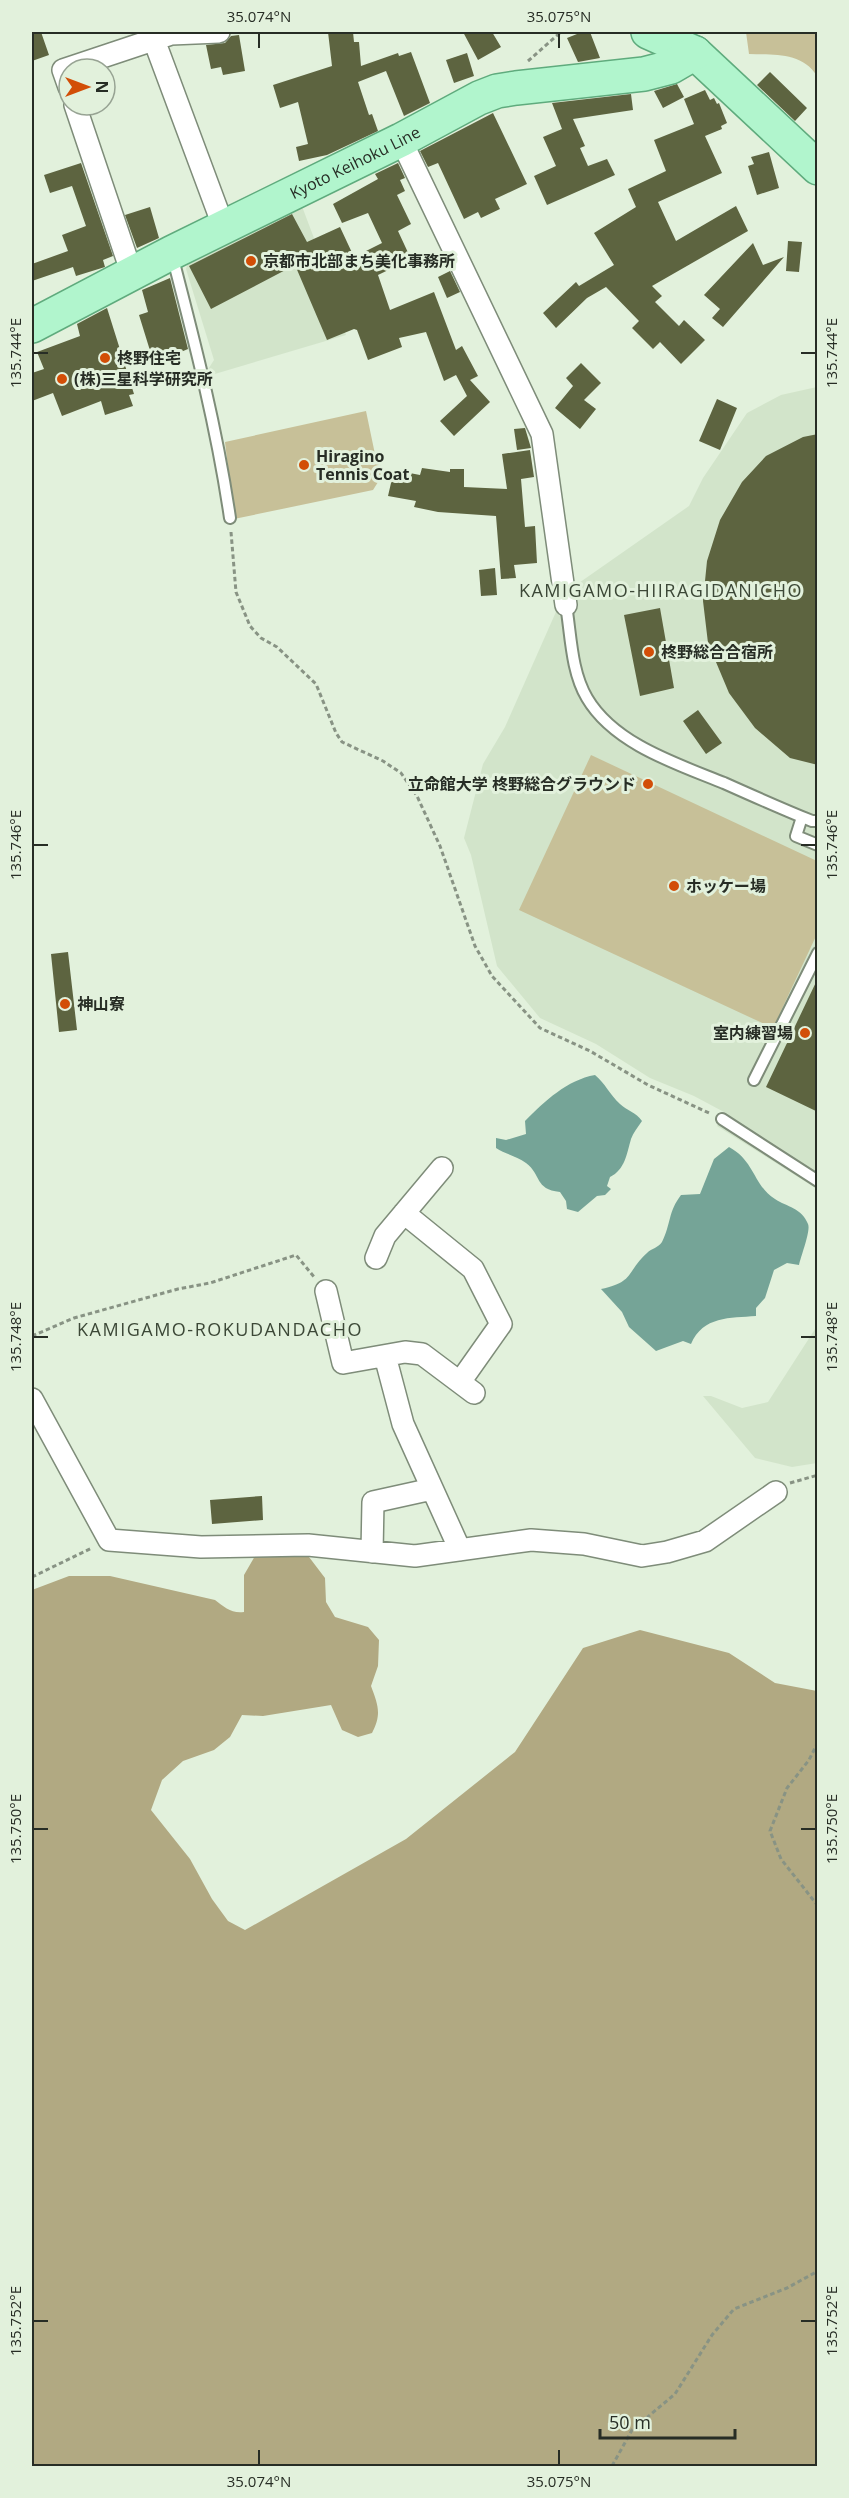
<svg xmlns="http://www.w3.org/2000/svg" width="849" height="2498" font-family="'Open Sans','Noto Sans JP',sans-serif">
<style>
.built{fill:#d2e4ca}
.green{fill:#c7c098}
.forest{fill:#b1a982}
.water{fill:#75a497}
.building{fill:#5d6440}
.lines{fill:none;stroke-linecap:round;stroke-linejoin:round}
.service-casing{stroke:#7e8c79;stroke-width:14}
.minor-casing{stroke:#7e8c79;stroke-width:24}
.primary-casing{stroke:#5fab7d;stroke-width:36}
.path{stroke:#889384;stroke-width:3;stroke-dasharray:4.5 3;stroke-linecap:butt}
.service{stroke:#fff;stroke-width:10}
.minor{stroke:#fff;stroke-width:21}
.primary{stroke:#b1f5cd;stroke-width:33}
.ticks{fill:none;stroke:#272d25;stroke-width:2}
.poi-dot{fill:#d24e07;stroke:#e2f1dc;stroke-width:2}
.labels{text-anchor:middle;stroke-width:6;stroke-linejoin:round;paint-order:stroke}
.street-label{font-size:16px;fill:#272d25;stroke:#e2f1dc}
.poi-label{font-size:16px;font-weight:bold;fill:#272d25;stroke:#e2f1dc;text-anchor:start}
.neighbourhood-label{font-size:18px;letter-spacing:1.5px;fill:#3c4837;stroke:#e2f1dc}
.neatline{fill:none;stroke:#272d25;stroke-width:2}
.ticks-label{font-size:15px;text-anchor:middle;fill:#272d25}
</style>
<rect width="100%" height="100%" fill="#e2f1dc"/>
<path class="built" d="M295 201 303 209 337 299 332 302 346 335 208 376 207 371 214 360 186 269 190 256Z
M817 387V1189L717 1126 724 1112 694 1096 650 1078 596 1044 540 1018 497 966 471 855 464 838 483 764 505 727 559 605 572 599 576 585 689 506 703 478 747 413 781 395Z
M817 1326V1463L792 1467 755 1458 703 1396H711L742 1408 768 1402Z"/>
<path class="green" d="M746 32H817V76C802 52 774 55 749 54Z
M366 411 376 459 385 471 373 490 234 519 225 442Z
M591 755 817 861V934L773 1028 519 910Z"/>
<path class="forest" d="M298 1550 309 1557 325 1578 326 1602 335 1617 368 1627 379 1640 378 1666 371 1686C378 1705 382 1714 372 1733L358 1737 342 1730 331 1705 263 1716 242 1715 230 1737 214 1750 183 1761 162 1780 151 1810 190 1859 212 1899 228 1921 245 1930 406 1839 515 1752 583 1648 640 1630 729 1653 775 1683 817 1691V2466H32V1590L69 1576H110L215 1600C224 1607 232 1614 244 1612V1575L255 1556Z"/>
<path class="water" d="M595 1075C605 1083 610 1095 620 1104 627 1111 636 1112 642 1121 638 1127 633 1133 631 1139 627 1153 625 1170 610 1177L607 1186 611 1189 605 1195 597 1196 578 1212 567 1209 566 1201 560 1192C534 1189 542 1175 526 1163 517 1156 505 1154 496 1148V1138L506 1140 526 1134 525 1121C545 1101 567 1080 595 1075Z
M729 1147C755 1161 753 1185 775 1199 787 1207 802 1208 808 1224 811 1230 801 1256 799 1265L787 1263 774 1270 765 1298 756 1308V1316C730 1318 703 1316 691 1344L683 1341 656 1351 629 1327 622 1312 601 1289C635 1282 626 1272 647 1253 652 1248 658 1248 662 1242 671 1224 668 1212 681 1195L700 1194 714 1159Z"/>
<path class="building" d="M32 32H41L49 55 32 61Z
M328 32H353L354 42H359L361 66 398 53 399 56 411 52 430 103 404 116 386 71 358 82 369 115 372 114 378 131 327 155 299 161 296 147 308 144 298 102 280 108 273 85 332 66Z
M463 32H492L501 47 478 60Z
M582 32H590L600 58 578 62 567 38Z
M239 35 245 71 223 75 221 67 211 69 206 45 225 43 231 36Z
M467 53 474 76 454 83 446 60Z
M770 72 807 108 795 121 757 85Z
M677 84 684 97 663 108 654 91Z
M705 90 710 100 714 98 717 104 719 103 727 123 721 126 722 129 705 136 722 173 658 202 676 241 736 206 748 231 652 286 662 296 655 302 679 326 684 320 705 340 681 364 660 342 653 349 632 328 639 321 606 287 587 298 556 328 543 313 576 282 579 286 614 265 594 233 636 207 628 189 666 171 654 140 694 124 684 99Z
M631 94 633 110 573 119 585 146 580 148 588 166 607 159 615 175 547 205 534 176 556 166 543 137 562 129 552 103Z
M493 113 527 184 495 199 500 209 481 218 478 212 464 219 438 163 428 167 420 151Z
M769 152 779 188 757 195 748 166 754 164 751 157Z
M81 163 113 256 103 260 105 267 76 276 73 267 32 281V264L68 251 62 235 86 226 72 186 50 193 44 175Z
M398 163 405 178 400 180 405 191 397 195 411 224 398 231 411 259 378 275 390 310 434 292 456 350 462 346 478 376 470 380 490 402 454 436 440 421 467 396 456 375 444 381 426 332 399 338 402 347 368 360 357 330 354 329 327 340 295 265 211 309 189 266 292 214 307 242 340 227 354 257 382 243 368 213 342 223 333 204 378 179 375 174Z
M150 207 159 238 137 248 125 215Z
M788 241 802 242 799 272 786 271Z
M753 243 763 265 784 257 723 327 712 318 720 309 704 295Z
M450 271 460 292 447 298 438 277Z
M170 278 188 349 164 359 162 355 152 357 139 315 148 312 142 290Z
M107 308 134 394 129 395 133 406 105 415 101 401 62 416 53 393 32 401V373L44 369 37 352 80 336 77 324Z
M581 363 601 383 584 400 596 409 580 429 555 408 573 386 566 378Z
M717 399 737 408 720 450 699 441Z
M525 428 531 448 517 450 514 429Z
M818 434V765L790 758 755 728 729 693 708 643 703 601 707 561 720 520 742 482 766 456 803 437Z
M530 450 534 477 521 479 525 527 535 526 537 563 514 565 516 578 501 579 496 516 438 512 414 507 416 501 388 496 394 470 420 475 422 468 450 472V469H464V487L507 489 502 454Z
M495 568 497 595 481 596 479 570Z
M660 608 674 688 640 696 624 615Z
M698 710 722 743 706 754 683 721Z
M68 952 77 1030 59 1032 51 954Z
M818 978V1112L766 1087Z
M262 1496 263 1520 212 1524 210 1500Z"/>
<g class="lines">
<defs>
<path id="service" d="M172 255C195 343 217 429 230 518
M566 605C571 635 571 671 587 698 614 744 677 764 724 783 753 796 782 809 812 821H818
M802 817 796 836 818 845
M754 1080 818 953
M722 1119 818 1181"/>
<path id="minor" d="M154 40 224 228
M69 87 63 70 171 34 219 32
M75 105 132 274
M401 140 542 434 566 605
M404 1213 473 1269 501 1324 460 1382
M376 1258 385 1236 442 1168
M326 1291 343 1363 405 1352 422 1354 474 1393
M385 1356 403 1424 460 1550
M32 1399 109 1540 201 1547 308 1545 415 1556 531 1540 584 1544 642 1556 667 1552 705 1541 776 1492
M372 1552 373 1502 432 1489"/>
<g id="primary">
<path d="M648 32 695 53 818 168"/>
<path id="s1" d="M32 326 171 253 401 140 479 98 497 91 516 88 644 74 671 67 695 53"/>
</g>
</defs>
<use href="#service" class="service-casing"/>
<use href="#minor" class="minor-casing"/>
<use href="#primary" class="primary-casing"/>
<path class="path" d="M528 61 561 32
M231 532 236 592 250 626 261 638 277 647 316 684 336 733 342 742 383 761 401 773 417 796 440 846 475 946 492 976 540 1028 590 1051 648 1085 709 1113
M32 1336 74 1318 178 1289 210 1283 296 1255 315 1278
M790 1483 818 1475
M32 1577 92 1548
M818 1742 809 1760 787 1788 770 1831 781 1859 818 1906
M612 2466 632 2430 675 2394 712 2335 734 2309 787 2288 818 2271"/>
<use href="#service" class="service"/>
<use href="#minor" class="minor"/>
<use href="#primary" class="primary"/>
</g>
<path class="ticks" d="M259 33V48M559 33V48M33 353H48M801 353H816M33 845H48M801 845H816M33 1337H48M801 1337H816M33 1829H48M801 1829H816M33 2321H48M801 2321H816M259 2450V2465M559 2450V2465"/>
<g class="poi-dot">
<circle cx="251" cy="261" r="6"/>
<circle cx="105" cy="358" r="6"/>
<circle cx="62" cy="379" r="6"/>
<circle cx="304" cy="465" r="6"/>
<circle cx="649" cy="652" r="6"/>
<circle cx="648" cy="784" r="6"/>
<circle cx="674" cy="886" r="6"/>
<circle cx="65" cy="1004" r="6"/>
<circle cx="805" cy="1033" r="6"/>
</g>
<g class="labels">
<g class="street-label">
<text dy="6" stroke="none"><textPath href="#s1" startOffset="362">Kyoto Keihoku Line</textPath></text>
</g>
<g class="poi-label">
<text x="263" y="267">京都市北部まち美化事務所</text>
<text x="117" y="364">柊野住宅</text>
<text x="74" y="385">(株)三星科学研究所</text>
<text x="316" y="462">Hiragino<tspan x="316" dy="18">Tennis Coat</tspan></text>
<text x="661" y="658">柊野総合合宿所</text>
<text x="636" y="790" text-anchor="end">立命館大学 柊野総合グラウンド</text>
<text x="686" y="892">ホッケー場</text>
<text x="77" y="1010">神山寮</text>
<text x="793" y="1039" text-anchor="end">室内練習場</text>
</g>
<g class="neighbourhood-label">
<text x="661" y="597">KAMIGAMO-HIIRAGIDANICHO</text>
<text x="220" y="1336">KAMIGAMO-ROKUDANDACHO</text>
</g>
</g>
<rect width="849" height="2498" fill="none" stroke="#e2f1dc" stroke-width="66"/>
<g transform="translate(87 87) rotate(90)"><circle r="28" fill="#e2f1dc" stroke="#97a393" stroke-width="1.5"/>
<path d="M0-4.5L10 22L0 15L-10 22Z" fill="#d24e07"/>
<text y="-9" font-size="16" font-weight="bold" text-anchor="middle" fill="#272d25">N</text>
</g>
<path d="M600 2429v9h135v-9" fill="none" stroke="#272d25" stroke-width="3"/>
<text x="609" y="2429" font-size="18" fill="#272d25" stroke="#e2f1dc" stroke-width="4.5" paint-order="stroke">50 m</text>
<rect x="33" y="33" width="783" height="2432" class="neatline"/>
<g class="ticks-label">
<text x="259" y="22">35.074°N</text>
<text x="559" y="22">35.075°N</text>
<text transform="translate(16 353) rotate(-90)" y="5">135.744°E</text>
<text transform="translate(832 353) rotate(-90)" y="5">135.744°E</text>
<text transform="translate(16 845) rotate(-90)" y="5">135.746°E</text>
<text transform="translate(832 845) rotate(-90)" y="5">135.746°E</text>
<text transform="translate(832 1337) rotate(-90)" y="5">135.748°E</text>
<text transform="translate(16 1337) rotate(-90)" y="5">135.748°E</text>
<text transform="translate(832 1829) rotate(-90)" y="5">135.750°E</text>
<text transform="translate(16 1829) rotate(-90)" y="5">135.750°E</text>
<text transform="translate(16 2321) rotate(-90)" y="5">135.752°E</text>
<text transform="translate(832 2321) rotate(-90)" y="5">135.752°E</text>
<text x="259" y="2487">35.074°N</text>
<text x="559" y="2487">35.075°N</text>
</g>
</svg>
